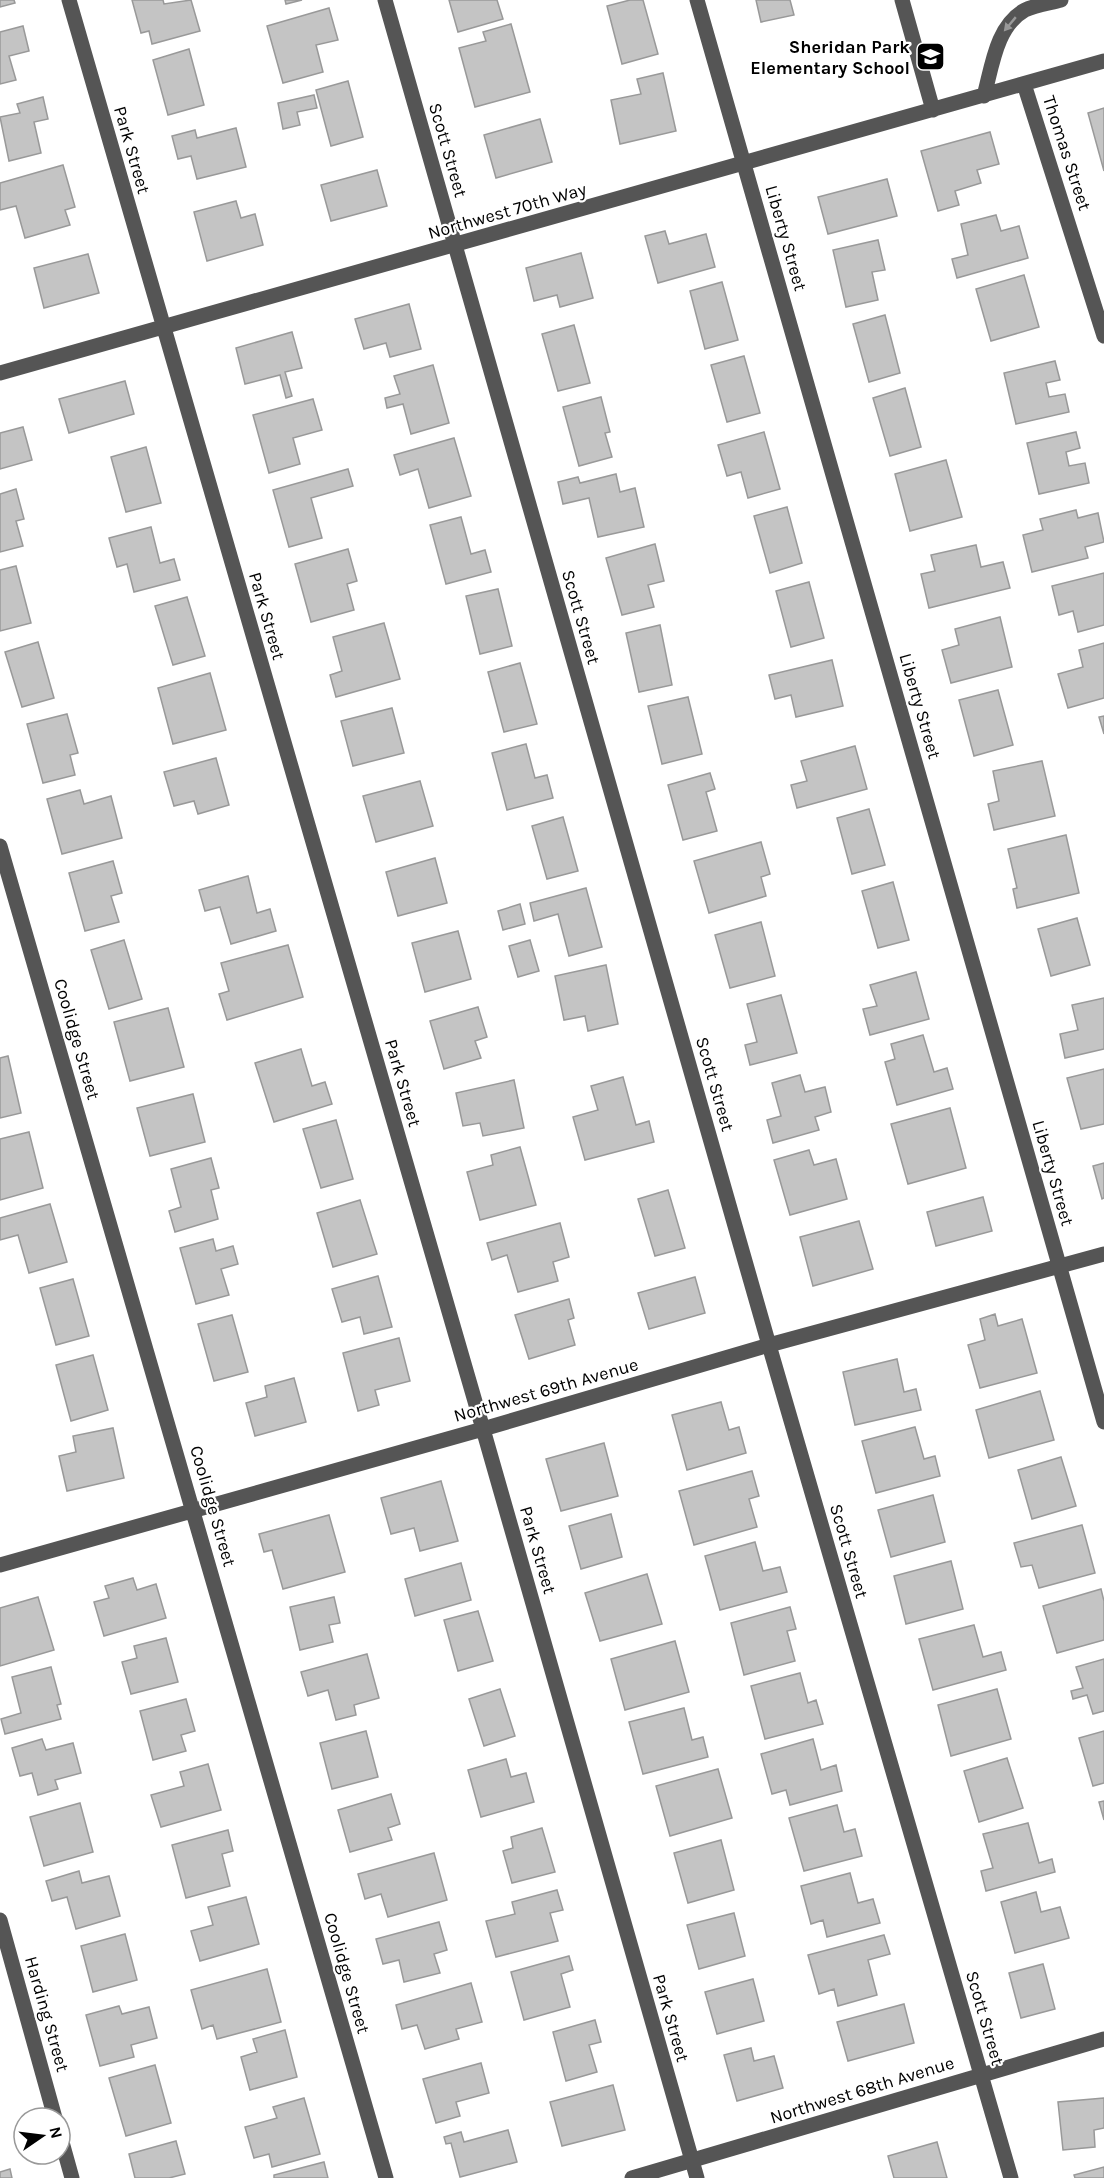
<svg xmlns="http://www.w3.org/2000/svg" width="1104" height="2178" font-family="Karla,sans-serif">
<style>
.building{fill:#c4c4c4;stroke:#999;stroke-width:1.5}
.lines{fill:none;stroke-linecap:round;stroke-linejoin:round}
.minor{stroke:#555;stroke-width:15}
.oneway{fill:#999}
.labels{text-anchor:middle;stroke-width:4.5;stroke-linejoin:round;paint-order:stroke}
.poi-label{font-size:18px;font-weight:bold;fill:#000;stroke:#fff;text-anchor:end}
.street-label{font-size:18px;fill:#000;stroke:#fff}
</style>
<rect width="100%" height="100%" fill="#fff"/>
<path class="building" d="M0 0H14L15 3 0 7Z
M132 0H163L164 4 191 0 200 31 152 44 149 31 141 33Z
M285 0H302L286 4Z
M449 0H497L503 19 458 32Z
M630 0H643L658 54 622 64 607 6Z
M756 0H790L794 15 761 22Z
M329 8 338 40 316 45 323 72 283 83 267 26Z
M511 24 530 92 475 107 459 48 486 41 483 32Z
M23 26 29 51 9 56 16 80 0 84V32Z
M189 49 204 105 168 115 153 60Z
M663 73 676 131 620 144 611 100 641 94 637 79Z
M348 81 363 137 331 146 316 90Z
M314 95 317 108 297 112 300 125 283 129 278 103Z
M43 97 48 119 34 122 41 153 9 161 0 117 20 113 17 104Z
M1104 108V171L1088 113Z
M540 119 552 162 496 178 484 135Z
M236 128 246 167 197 179 191 156 178 159 172 136 195 130 197 138Z
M990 132 999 164 977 170 981 183 955 191 959 205 938 211 921 151Z
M63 165 75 207 65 210 70 225 25 238 16 206 0 210V183Z
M377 170 387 206 331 221 321 185Z
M887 179 897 216 828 234 818 197Z
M236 201 241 218 255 214 263 245 207 261 194 212Z
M996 215 1001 231 1019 226 1028 258 957 278 952 259 968 255 961 224Z
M665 231 669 244 706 234 715 267 658 283 645 236Z
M878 240 885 270 872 272 878 300 846 307 833 250Z
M581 253 593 298 560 307 557 295 534 301 526 268Z
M88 254 99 293 44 308 34 268Z
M1024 275 1039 327 991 341 976 289Z
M722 282 738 340 705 349 690 291Z
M409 304 421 349 390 357 386 343 364 349 355 319Z
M885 315 900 373 869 382 853 324Z
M574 325 590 383 558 391 542 334Z
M292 332 302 368 285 372 292 396 286 398 280 375 245 384 236 348Z
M744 356 760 413 727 422 711 365Z
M1055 361 1060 380 1046 383 1049 397 1065 394 1069 412 1016 424 1004 373Z
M433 365 449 423 411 434 403 404 387 408 385 398 400 394 394 376Z
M125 381 134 414 69 433 59 399Z
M905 388 921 447 890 456 873 398Z
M601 397 610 432 605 433 612 457 579 466 563 407Z
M313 399 322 430 293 438 300 464 269 473 253 415Z
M23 427 32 460 0 469V433Z
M764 432 780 489 748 498 741 472 727 476 718 445Z
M1076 432 1080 448 1066 452 1069 466 1085 463 1089 483 1039 494 1027 443Z
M454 438 471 496 429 508 418 469 400 475 394 455Z
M146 447 161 503 126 512 111 457Z
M946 460 962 517 910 531 895 474Z
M348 469 353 486 311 498 322 538 289 547 273 490Z
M616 474 620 492 635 488 644 527 598 537 589 498 563 504 558 482 578 477 580 483Z
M16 489 24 519 16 521 23 546 0 552V494Z
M787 507 802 563 770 573 754 516Z
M1076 510 1078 518 1098 513 1104 542 1085 547 1088 558 1032 572 1023 535 1043 530 1040 519Z
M461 517 471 554 485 550 491 572 446 584 430 525Z
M151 527 160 563 174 559 180 580 134 592 127 564 117 567 109 538Z
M655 544 664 581 648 585 654 607 622 615 606 558Z
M976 545 981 567 1003 562 1010 588 929 608 921 574 935 571 931 555Z
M348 549 357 581 347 584 354 610 311 622 295 564Z
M16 566 31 623 0 631V570Z
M1104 573V625L1078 632 1073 611 1059 615 1052 586Z
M809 582 824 638 791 647 776 591Z
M498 589 512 646 480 654 466 596Z
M187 597 205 656 173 665 155 606Z
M1000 617 1012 667 951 683 942 650 959 645 955 629Z
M384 623 400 679 336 697 330 675 342 671 333 637Z
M660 625 672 685 639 692 626 633Z
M38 642 54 698 22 707 5 652Z
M1104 643V698L1068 708 1058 674 1083 667 1079 650Z
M832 660 843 706 796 717 791 695 775 699 769 675Z
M520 663 537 724 504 732 488 672Z
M210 673 226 730 173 744 158 688Z
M998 690 1013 745 974 756 959 700Z
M688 697 702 754 662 764 648 706Z
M392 708 404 753 353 766 341 721Z
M67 714 78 753 70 755 75 775 43 783 27 724Z
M1104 716V734L1099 717Z
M526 744 535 778 547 775 553 798 507 810 492 753Z
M855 746 867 789 797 808 791 785 807 781 801 761Z
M216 758 229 805 198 814 194 801 174 806 164 772Z
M1042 761 1055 816 994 830 988 804 999 801 993 771Z
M710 773 715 789 706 792 717 831 683 840 668 785Z
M420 781 433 826 376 842 363 796Z
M80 790 84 804 111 796 122 838 62 854 47 799Z
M869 809 885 865 852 874 837 818Z
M563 817 578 871 547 879 532 826Z
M1066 835 1079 893 1017 908 1013 889 1017 888 1008 849Z
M761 842 770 874 761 877 766 896 709 913 694 861Z
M435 858 447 903 398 916 386 872Z
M113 861 122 893 111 896 119 922 85 931 69 873Z
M248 876 257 913 270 909 276 931 231 944 220 907 205 911 199 890Z
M893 882 909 940 878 948 862 891Z
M586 888 602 947 569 956 558 914 534 921 530 903Z
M520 904 525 924 503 930 498 911Z
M1077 918 1090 965 1051 976 1038 929Z
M761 922 775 976 730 988 715 935Z
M458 931 471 979 425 992 412 943Z
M124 940 142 999 109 1009 91 950Z
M530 940 539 971 518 977 509 946Z
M288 945 303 997 227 1020 219 994 229 991 221 963Z
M606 965 618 1024 588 1031 585 1016 564 1020 555 976Z
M916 972 929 1019 870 1035 863 1009 877 1006 870 985Z
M781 995 797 1053 750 1065 745 1045 757 1042 747 1004Z
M1104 998V1049L1065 1058 1060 1034 1078 1030 1072 1005Z
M478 1007 487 1037 475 1041 481 1058 444 1069 430 1021Z
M168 1008 184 1067 130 1081 114 1022Z
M923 1035 934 1072 947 1068 953 1089 897 1105 885 1062 895 1059 891 1044Z
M301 1049 312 1086 325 1082 332 1104 274 1122 255 1063Z
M8 1056 21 1113 0 1118V1058Z
M1104 1069V1124L1081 1129 1067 1078Z
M800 1075 805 1092 825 1087 831 1112 815 1117 819 1130 773 1143 767 1120 781 1116 772 1083Z
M623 1077 636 1125 649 1121 654 1142 585 1160 573 1117 598 1110 591 1086Z
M514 1080 524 1128 483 1136 480 1123 463 1126 456 1093Z
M193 1094 205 1142 150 1156 137 1108Z
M950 1108 966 1168 908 1184 891 1124Z
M336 1120 353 1179 321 1188 303 1129Z
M29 1132 43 1188 0 1200V1139Z
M520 1147 536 1205 480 1220 467 1172 493 1165 491 1155Z
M809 1150 814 1165 836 1159 847 1199 790 1215 774 1160Z
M211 1158 219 1188 211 1190 218 1219 175 1232 169 1211 181 1207 171 1169Z
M1104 1163V1198L1102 1199 1093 1166Z
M668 1190 685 1248 655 1256 638 1199Z
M983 1197 992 1231 936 1246 927 1212Z
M360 1200 377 1254 333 1267 317 1213Z
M50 1204 67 1262 29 1273 18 1235 0 1240V1218Z
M859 1221 873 1269 813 1286 800 1237Z
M560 1223 569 1257 553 1262 558 1281 518 1292 507 1255 492 1260 487 1243Z
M213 1239 216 1251 233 1246 238 1264 221 1269 229 1295 196 1304 180 1248Z
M378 1276 392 1327 364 1334 360 1317 342 1322 332 1289Z
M695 1277 705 1313 649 1329 638 1293Z
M73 1279 89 1336 56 1345 40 1288Z
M569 1299 574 1318 568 1320 575 1345 529 1359 515 1315Z
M995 1314 998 1326 1022 1319 1037 1373 980 1388 968 1345 985 1340 980 1319Z
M232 1315 248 1372 214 1381 198 1324Z
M399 1338 410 1381 375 1390 379 1405 358 1411 343 1353Z
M93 1355 108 1410 71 1421 56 1365Z
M897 1359 904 1392 916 1389 921 1410 855 1425 843 1372Z
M294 1378 306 1422 255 1436 246 1403 267 1397 265 1386Z
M1040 1391 1054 1440 989 1458 976 1410Z
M721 1402 729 1430 739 1427 746 1453 687 1470 672 1415Z
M915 1427 924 1459 935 1456 940 1476 876 1493 862 1441Z
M113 1428 124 1478 67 1491 59 1456 76 1452 73 1436Z
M604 1443 618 1496 561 1511 546 1459Z
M1061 1457 1076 1506 1032 1519 1018 1470Z
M752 1471 759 1496 749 1499 757 1527 694 1545 679 1491Z
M441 1481 458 1541 420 1551 414 1528 391 1534 381 1498Z
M933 1495 945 1542 891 1557 878 1510Z
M611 1514 622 1557 581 1569 569 1526Z
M329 1515 345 1572 283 1589 272 1550 264 1552 259 1534Z
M1082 1525 1095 1573 1039 1588 1032 1565 1021 1567 1014 1543Z
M755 1542 763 1571 780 1567 787 1592 720 1610 705 1556Z
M951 1561 963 1609 906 1624 894 1576Z
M461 1563 471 1600 415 1616 405 1579Z
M647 1574 662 1624 600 1641 585 1593Z
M133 1578 137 1590 156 1584 166 1618 104 1636 94 1602 109 1598 105 1586Z
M1101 1589 1104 1601V1640L1057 1653 1043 1606Z
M38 1597 54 1650 0 1666V1608Z
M334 1597 340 1623 329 1625 333 1642 300 1650 290 1607Z
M790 1607 796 1629 787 1631 795 1661 744 1675 731 1623Z
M478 1611 493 1661 458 1671 444 1620Z
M974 1625 983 1657 1001 1652 1006 1670 933 1690 919 1639Z
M166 1638 178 1682 131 1694 122 1662 137 1658 134 1646Z
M675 1641 689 1692 625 1710 611 1659Z
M367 1654 379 1698 354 1705 356 1715 336 1720 328 1690 308 1696 301 1672Z
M1104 1659V1711L1093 1714 1087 1695 1073 1699 1071 1691 1083 1688 1076 1667Z
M51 1667 61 1704 57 1705 61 1719 5 1734 1 1719 21 1713 12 1677Z
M800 1673 808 1703 816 1700 823 1724 765 1739 751 1686Z
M500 1689 515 1736 484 1746 469 1699Z
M997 1689 1011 1739 951 1756 938 1705Z
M186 1699 195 1731 181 1735 186 1751 153 1760 140 1711Z
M684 1708 692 1740 703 1737 708 1757 643 1774 629 1722Z
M366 1731 378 1777 332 1789 320 1743Z
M1104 1731V1783L1093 1786 1079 1738Z
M42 1739 46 1750 73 1743 81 1773 55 1780 58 1789 38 1795 32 1773 20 1776 12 1748Z
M813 1739 821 1770 836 1765 842 1791 790 1805 786 1790 772 1794 761 1754Z
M1007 1758 1023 1808 979 1822 964 1771Z
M506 1759 511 1777 526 1773 534 1802 481 1817 468 1770Z
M208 1764 221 1810 161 1827 151 1795 184 1786 180 1772Z
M718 1769 732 1818 670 1836 656 1786Z
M391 1794 400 1824 388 1828 392 1840 350 1852 338 1810Z
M1104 1801V1820L1099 1802Z
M80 1803 93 1852 44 1866 30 1817Z
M837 1805 844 1832 855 1829 862 1856 804 1871 789 1818Z
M1028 1823 1039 1863 1052 1859 1055 1872 986 1891 981 1871 993 1868 983 1834Z
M542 1828 555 1872 512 1883 503 1851 513 1848 511 1837Z
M228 1830 233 1851 222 1854 230 1886 186 1898 172 1845Z
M721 1840 734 1890 688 1903 674 1853Z
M434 1853 447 1900 388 1917 381 1894 365 1899 358 1874Z
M79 1871 82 1883 109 1876 120 1916 76 1929 67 1897 52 1901 46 1881Z
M850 1873 858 1903 873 1899 880 1923 827 1937 823 1920 811 1924 801 1886Z
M557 1890 563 1910 550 1913 558 1941 496 1957 486 1921 515 1914 512 1902Z
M1036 1892 1041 1912 1060 1907 1069 1938 1015 1953 1001 1902Z
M246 1897 259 1944 200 1961 191 1931 213 1925 208 1907Z
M734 1913 745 1956 699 1969 687 1925Z
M439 1922 447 1950 434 1954 440 1973 404 1982 399 1960 383 1964 376 1939Z
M125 1934 137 1980 93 1992 81 1946Z
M884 1935 890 1954 868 1960 877 1995 838 2006 834 1989 819 1994 808 1955Z
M569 1956 573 1970 561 1974 570 2007 524 2020 511 1972Z
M1043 1964 1055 2009 1021 2018 1009 1973Z
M267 1969 281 2022 217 2039 213 2025 202 2029 191 1990Z
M753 1979 764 2021 717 2034 705 1992Z
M471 1983 482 2022 456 2029 459 2039 425 2049 417 2025 402 2029 396 2005Z
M904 2004 914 2043 848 2061 837 2022Z
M119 2006 122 2014 149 2007 157 2038 131 2045 134 2057 100 2066 86 2015Z
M595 2020 601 2042 589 2045 597 2072 566 2081 553 2032Z
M285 2030 297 2077 250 2090 241 2057 257 2052 253 2039Z
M751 2048 754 2061 774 2056 783 2088 737 2101 724 2055Z
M481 2063 489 2093 456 2102 460 2116 436 2123 423 2079Z
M155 2065 171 2123 126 2136 109 2078Z
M613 2085 625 2130 562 2146 550 2102Z
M304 2098 320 2154 272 2167 269 2154 254 2158 245 2127 277 2118 273 2107Z
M1104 2098V2128L1094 2130 1095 2147 1063 2150 1058 2102Z
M508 2130 517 2162 460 2177 451 2143 446 2144 444 2137 461 2132 464 2142Z
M176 2141 185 2174 169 2178H135L129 2154Z
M937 2142 947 2178H894L888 2156Z
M324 2162 328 2178H274V2175Z
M1104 2167V2178H1075L1074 2175Z
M10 2169 12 2178H0V2172Z"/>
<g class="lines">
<path class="minor" d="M69 0 483 1429 697 2178
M385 0 769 1345 1011 2178
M697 0 1104 1422
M902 0 933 110
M1024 84 1104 336
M984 96C992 67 996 26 1025 10 1036 5 1050 3 1061 0
M0 373 1104 61
M0 846 386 2178
M0 1565 483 1429 769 1345 1104 1254
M0 1920 55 2118
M60 2135 72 2178
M632 2178 1104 2039"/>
</g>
<defs><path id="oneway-solid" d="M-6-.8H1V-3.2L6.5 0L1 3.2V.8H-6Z" transform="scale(1.5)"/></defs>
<use class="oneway" href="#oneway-solid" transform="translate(1010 24) rotate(130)"/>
<defs>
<symbol id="school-square" viewBox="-11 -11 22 22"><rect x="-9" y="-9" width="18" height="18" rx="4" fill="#000" stroke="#fff"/><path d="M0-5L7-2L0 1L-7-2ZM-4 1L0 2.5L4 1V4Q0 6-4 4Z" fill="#fff"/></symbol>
</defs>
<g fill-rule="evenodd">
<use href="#school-square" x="914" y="40" width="33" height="33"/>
</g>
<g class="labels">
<g class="poi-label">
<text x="910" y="53">Sheridan Park<tspan x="910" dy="21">Elementary School</tspan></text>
</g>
<g class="street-label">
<text transform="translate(132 150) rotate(74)" y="6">Park Street</text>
<text transform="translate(448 150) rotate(74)" y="6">Scott Street</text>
<text transform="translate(1067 153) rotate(72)" y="6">Thomas Street</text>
<text transform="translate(507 211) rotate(-16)" y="6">Northwest 70th Way</text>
<text transform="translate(786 238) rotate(74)" y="6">Liberty Street</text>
<text transform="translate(267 616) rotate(74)" y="6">Park Street</text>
<text transform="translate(581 617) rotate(74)" y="6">Scott Street</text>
<text transform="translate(920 706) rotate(74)" y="6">Liberty Street</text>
<text transform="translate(77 1039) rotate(74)" y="6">Coolidge Street</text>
<text transform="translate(403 1083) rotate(74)" y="6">Park Street</text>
<text transform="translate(715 1084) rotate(74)" y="6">Scott Street</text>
<text transform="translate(1053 1173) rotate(74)" y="6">Liberty Street</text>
<text transform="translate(546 1390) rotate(-16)" y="6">Northwest 69th Avenue</text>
<text transform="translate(213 1506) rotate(74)" y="6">Coolidge Street</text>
<text transform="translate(538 1550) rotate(74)" y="6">Park Street</text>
<text transform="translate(849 1551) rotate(74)" y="6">Scott Street</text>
<text transform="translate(347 1973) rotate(74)" y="6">Coolidge Street</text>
<text transform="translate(47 2014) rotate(74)" y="6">Harding Street</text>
<text transform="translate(671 2018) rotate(74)" y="6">Park Street</text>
<text transform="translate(985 2018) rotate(74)" y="6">Scott Street</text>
<text transform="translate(862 2090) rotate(-17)" y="6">Northwest 68th Avenue</text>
</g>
</g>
<g transform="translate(42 2136) rotate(76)"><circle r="28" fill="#ffffff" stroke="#999999" stroke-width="1.5"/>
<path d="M0-4.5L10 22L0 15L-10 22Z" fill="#000000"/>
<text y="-9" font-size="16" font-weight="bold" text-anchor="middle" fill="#000000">N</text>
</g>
</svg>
